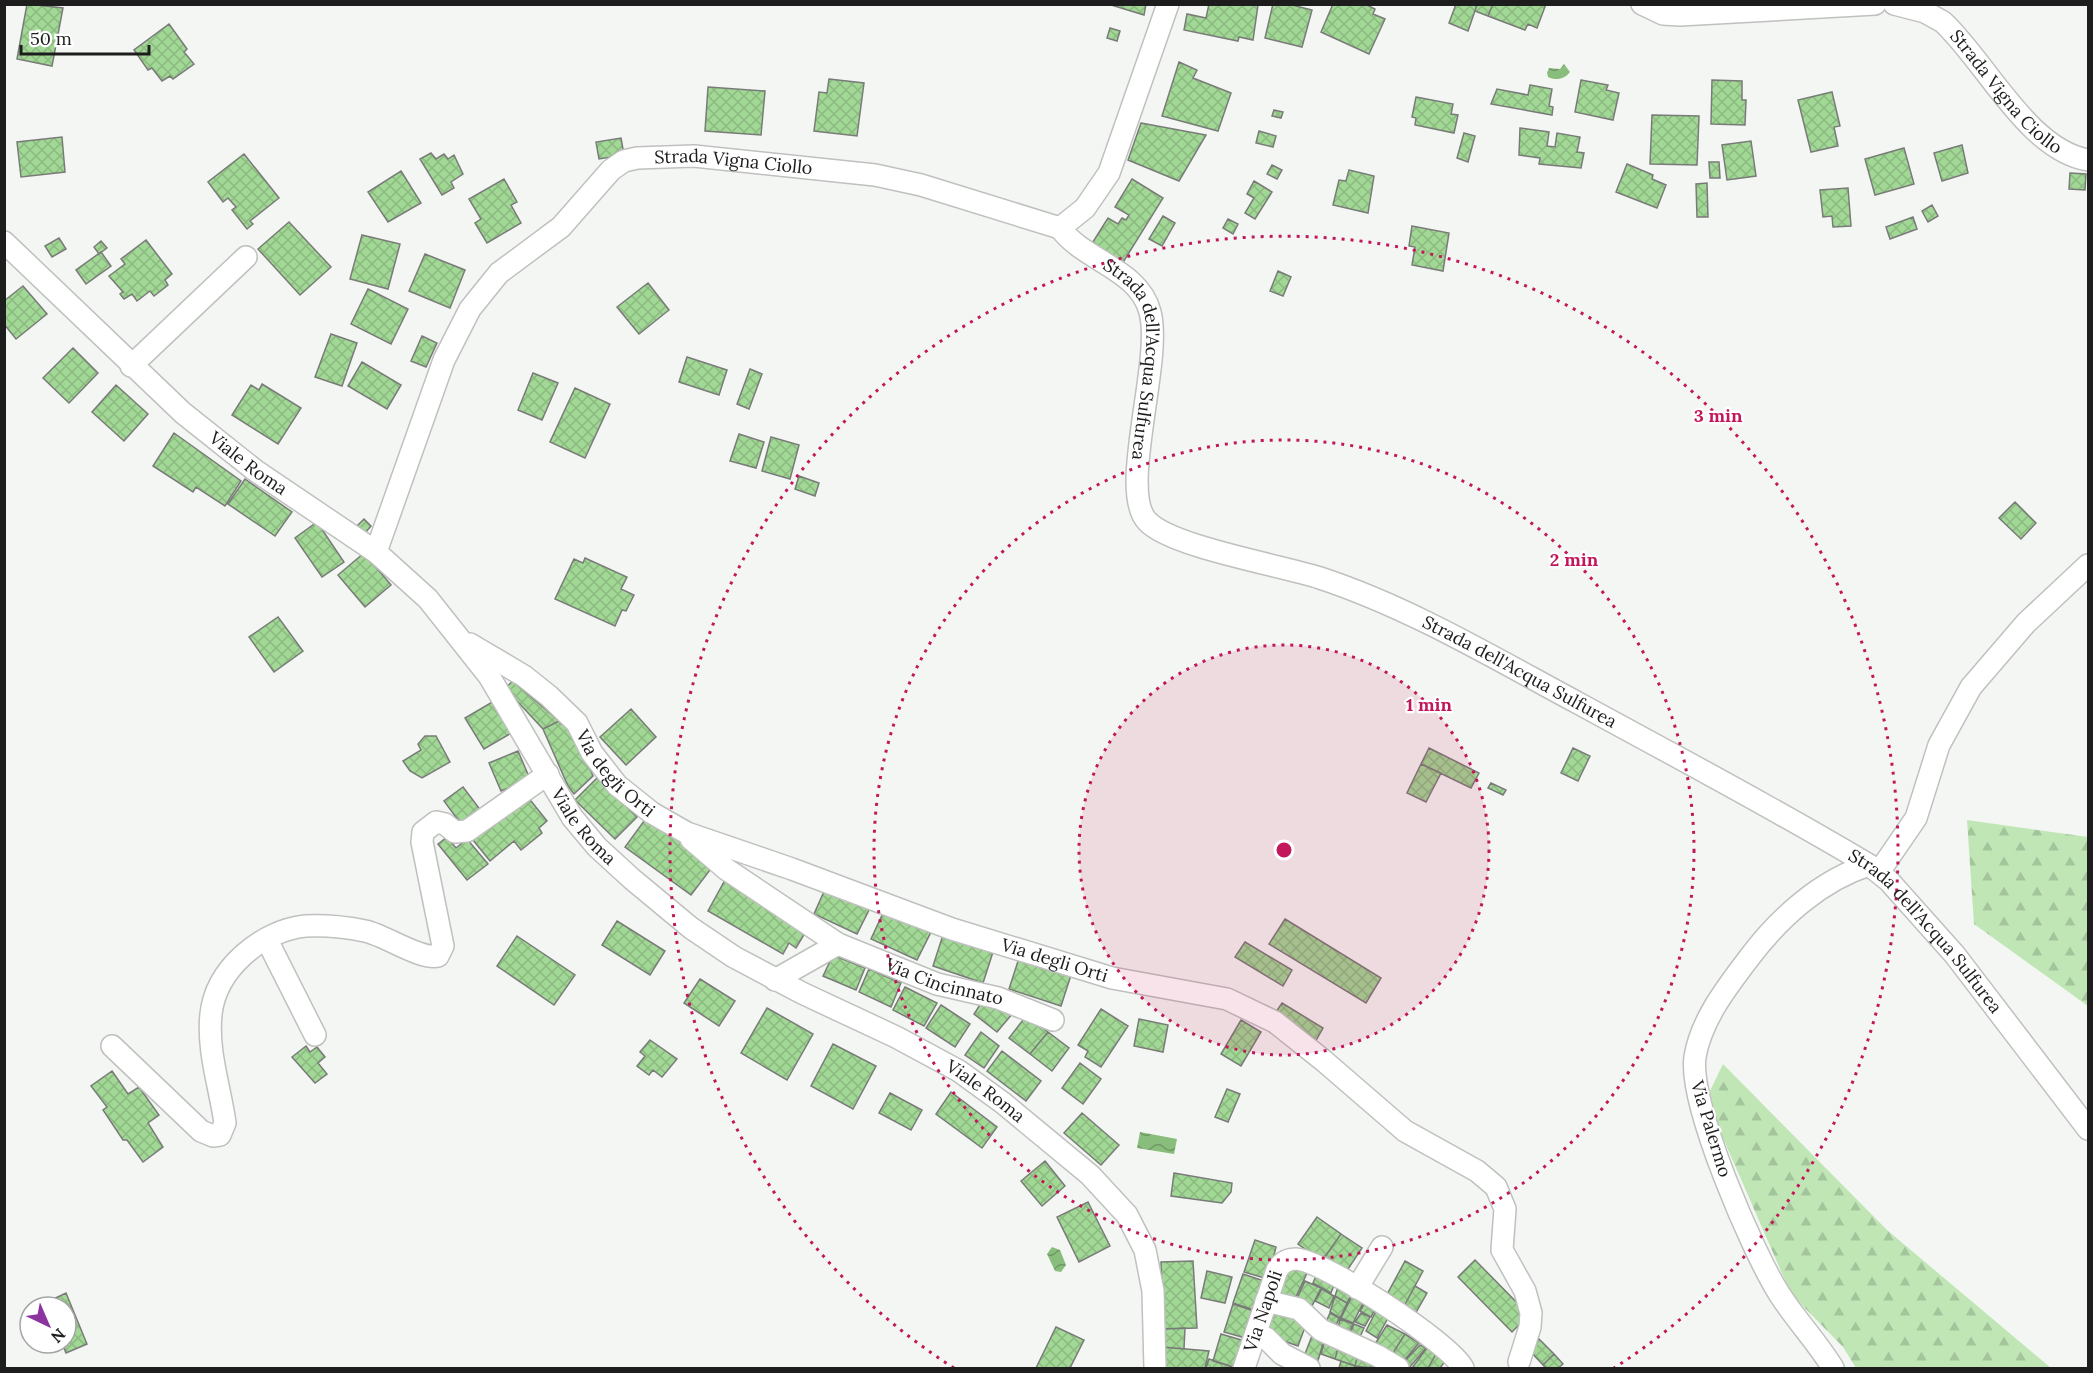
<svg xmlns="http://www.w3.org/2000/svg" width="2093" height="1373" font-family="Lora,serif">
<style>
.forest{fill:url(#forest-firs)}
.water{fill:url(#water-waves)}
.building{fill:url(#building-cross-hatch);stroke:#797b78;stroke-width:1.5}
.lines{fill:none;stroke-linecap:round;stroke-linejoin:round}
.street-casing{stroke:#bfc1be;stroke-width:24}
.street{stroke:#fff;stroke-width:21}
.ring{fill:none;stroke:#c2185b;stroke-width:3;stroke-dasharray:3 6}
.labels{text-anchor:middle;stroke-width:4.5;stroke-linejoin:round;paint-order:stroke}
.street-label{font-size:18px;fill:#1c1d1c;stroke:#fff}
.centre{fill:#c2185b;stroke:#fff;stroke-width:3}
.ring-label{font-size:18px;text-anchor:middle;font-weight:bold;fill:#c2185b;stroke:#fff;stroke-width:4.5;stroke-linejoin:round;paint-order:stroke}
</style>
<defs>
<pattern id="forest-firs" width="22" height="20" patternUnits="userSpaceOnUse" patternTransform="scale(1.5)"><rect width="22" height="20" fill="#c0e6b6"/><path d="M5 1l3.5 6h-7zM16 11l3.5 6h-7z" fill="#a4c59c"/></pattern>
<pattern id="water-waves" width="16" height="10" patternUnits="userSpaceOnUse" patternTransform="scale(1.5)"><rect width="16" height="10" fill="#89bd7b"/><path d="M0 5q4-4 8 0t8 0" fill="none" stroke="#6f9964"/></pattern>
<pattern id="building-cross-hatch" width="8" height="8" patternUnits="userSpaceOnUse" patternTransform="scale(1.5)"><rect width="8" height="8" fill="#a2d895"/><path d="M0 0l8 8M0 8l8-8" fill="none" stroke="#8bb980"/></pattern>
</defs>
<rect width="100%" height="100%" fill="#f4f6f3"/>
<path class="forest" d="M1967 820 2088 837V1006L1974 924Z
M1723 1064 1887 1230 2051 1368H1856L1843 1347 1791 1294 1706 1099Z"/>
<path class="water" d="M1564 64 1570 72C1565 79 1556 81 1548 77L1547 73 1549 68 1560 69Z
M1140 1132 1177 1139 1174 1154 1137 1148Z
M1052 1247 1060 1250 1066 1265 1061 1272 1055 1271 1047 1254Z"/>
<path class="building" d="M27 4 63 8 52 66 17 59Z
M1108 4H1146L1144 15Z
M1209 4 1258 5 1253 40 1239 37 1238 41 1184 30 1187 14 1206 18Z
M1273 4H1288L1312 10 1302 47 1265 38Z
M1333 4H1365L1375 9 1373 14 1385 19 1369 54 1321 32Z
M1456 4 1477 5 1468 31 1449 23Z
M1493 4H1546L1537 28 1528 24 1525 30 1488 16Z
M1493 4 1488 16 1475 11 1477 4Z
M169 24 187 49 184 52 194 64 173 79 170 76 162 81 152 68 148 70 134 50Z
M1110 28 1120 31 1117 41 1107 38Z
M1179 62 1197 70 1193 78 1231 93 1218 131 1162 116Z
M829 79 864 83 857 136 814 131 819 92 827 93Z
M1581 80 1608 85 1606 90 1619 93 1613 120 1575 112Z
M1712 80 1742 81V100H1746L1745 125 1711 124Z
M1530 85 1552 89 1549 106 1553 107 1552 115 1491 104 1497 89 1528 95Z
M708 87 765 91 761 135 705 131Z
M1832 92 1840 126 1834 127 1838 146 1811 152 1798 100Z
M1416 97 1453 104 1451 114 1458 115 1454 133 1415 125 1416 118 1412 117Z
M1274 110 1283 112 1281 118 1272 116Z
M1652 115 1699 116 1697 165 1650 164Z
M1141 123 1206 135 1179 181 1128 160Z
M1520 128 1549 132 1547 146 1555 147 1557 133 1580 137 1577 152 1584 153 1581 168 1539 164 1540 158 1519 155Z
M1259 131 1276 136 1273 147 1256 143Z
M1464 133 1475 136 1468 162 1457 158Z
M62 137 65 172 21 177 17 142Z
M621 138 624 155 599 159 596 142Z
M1751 141 1756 176 1727 180 1722 145Z
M1962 145 1968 173 1942 181 1934 153Z
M1904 148 1914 184 1875 195 1865 159Z
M431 153 436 159 444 154 448 159 454 155 463 174 451 182 454 188 442 195 420 159Z
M244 154 279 198 250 221 253 224 247 229 232 210 236 207 228 198 223 202 208 182Z
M1709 162H1719L1720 178H1710Z
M1627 164 1653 175 1652 179 1666 185 1657 208 1616 192Z
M1272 165 1282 170 1277 179 1267 174Z
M1349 170 1374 176 1368 213 1333 205 1339 180 1346 181Z
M401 171 421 203 388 222 368 192Z
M2070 173 2086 174 2085 190 2069 189Z
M504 179 517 202 511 205 521 223 487 243 475 223 481 219 469 199Z
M1132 179 1163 198 1122 264 1091 245 1108 218 1118 224 1122 218 1126 220 1129 215 1115 207Z
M1254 181 1272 192 1255 219 1245 213 1254 198 1247 194Z
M1707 183 1708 217H1697L1696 184Z
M1848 188 1851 226 1833 227 1832 216 1823 217 1820 190Z
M1932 205 1938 216 1928 222 1922 211Z
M1163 216 1175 223 1162 246 1149 239Z
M1913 217 1917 229 1890 239 1886 227Z
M1228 219 1238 224 1233 234 1223 228Z
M289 222 331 267 300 295 258 249Z
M1412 226 1449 233 1443 271 1412 265 1415 247 1409 246Z
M362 235 400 244 388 289 350 279Z
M59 238 66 249 52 257 45 246Z
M146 240 172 274 165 280 168 285 154 296 150 291 137 301 132 294 124 299 120 294 123 292 109 276 125 264 121 259Z
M101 241 107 248 99 254 94 247Z
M101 252 111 266 86 284 76 270Z
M425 254 465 270 450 308 409 291Z
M1278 271 1291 277 1283 296 1270 291Z
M648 283 669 310 639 334 617 307Z
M23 286 47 314 16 339 4 324V301Z
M368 289 408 309 391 344 351 324Z
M331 334 357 343 342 386 315 377Z
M422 336 437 343 426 367 411 361Z
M73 348 98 373 69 403 43 378Z
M687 357 727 370 719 395 679 382Z
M362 362 401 385 387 409 348 386Z
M750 369 762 374 749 409 737 404Z
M533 373 558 383 542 420 518 410Z
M262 384 301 408 278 444 232 415 251 385 259 390Z
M116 385 148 414 124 441 92 412Z
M575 388 610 404 585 458 550 442Z
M174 433 241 481 225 506 196 487 193 492 153 466Z
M739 434 764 442 756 468 730 461Z
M771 437 799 445 790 479 762 471Z
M799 476 819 483 815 496 795 489Z
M245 479 292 512 275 536 228 504Z
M2015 502 2036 523 2021 539 1999 518Z
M364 519 371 526 364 534 357 526Z
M317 522 344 562 322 577 295 538Z
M364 553 391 585 365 607 338 575Z
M585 558 627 577 621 589 634 595 626 611 622 610 615 626 555 599 574 559 583 563Z
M278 617 303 651 274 672 249 637Z
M513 681 559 721 543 729 505 688Z
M494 701 513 732 484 749 465 718Z
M631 709 656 737 626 765 600 737Z
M571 720 593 776 574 794 568 786 543 729 559 721 561 724Z
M425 736H436L450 762 422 778 410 771 403 761 421 750 418 744Z
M1429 748 1479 773 1471 788 1421 764Z
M1573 748 1590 756 1578 781 1561 773Z
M518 751 530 779 501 791 489 763Z
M1421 764 1441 773 1426 802 1407 793Z
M597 778 637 817 615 839 575 800Z
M1491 783 1506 790 1503 795 1488 788Z
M463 787 485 816 466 831 444 801Z
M527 796 547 821 539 828 542 833 521 850 514 841 490 861 473 840Z
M647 817 713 866 691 895 625 847Z
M447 837 456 848 467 839 488 864 467 880 438 844Z
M725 880 808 928 796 948 789 943 783 954 708 911Z
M826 887 870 908 857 934 814 914Z
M884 911 931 932 917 960 871 939Z
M1285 919 1381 978 1366 1003 1269 944Z
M617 921 665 951 650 975 602 945Z
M943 935 993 952 983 983 933 966Z
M517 936 575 975 554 1005 497 966Z
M1245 942 1292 970 1283 986 1235 957Z
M833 955 865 968 856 990 823 976Z
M1020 955 1072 972 1061 1006 1009 989Z
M869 969 901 983 891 1007 859 992Z
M700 979 735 1001 719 1026 684 1003Z
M905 987 937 1003 924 1026 893 1010Z
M985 997 1013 1013 997 1032 974 1014Z
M1282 1003 1323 1028 1314 1044 1272 1018Z
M941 1005 970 1024 955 1047 926 1028Z
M767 1008 813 1034 787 1080 741 1053Z
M1101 1009 1128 1026 1101 1067 1085 1057 1088 1051 1078 1045Z
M1027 1015 1048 1032 1030 1054 1009 1038Z
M1139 1019 1168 1025 1163 1052 1134 1046Z
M1241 1020 1261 1032 1241 1066 1221 1054Z
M981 1032 999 1046 984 1068 965 1055Z
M1048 1032 1069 1048 1052 1071 1030 1054Z
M650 1040 677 1059 662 1077 653 1070 649 1075 637 1066 645 1056 640 1052Z
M833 1044 876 1066 853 1109 811 1086Z
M306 1046 310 1052 317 1047 325 1057 318 1063 327 1074 315 1083 292 1057Z
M1002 1051 1041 1081 1026 1101 987 1071Z
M1080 1063 1101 1079 1083 1104 1062 1088Z
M112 1071 128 1094 139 1087 159 1115 148 1123 163 1147 143 1162 127 1140H123L103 1110 107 1107 91 1086Z
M1227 1089 1240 1094 1228 1122 1215 1117Z
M951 1092 997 1127 982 1148 936 1114Z
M890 1093 922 1110 911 1130 879 1113Z
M1082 1113 1119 1145 1101 1165 1064 1133Z
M1045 1161 1065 1186 1042 1206 1021 1181Z
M1174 1173 1232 1183 1231 1192 1222 1203 1171 1196Z
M1088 1202 1110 1246 1079 1262 1057 1217Z
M1317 1217 1341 1234 1322 1261 1298 1244Z
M1341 1234 1362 1248 1344 1275 1322 1261Z
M1255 1240 1276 1247 1268 1279 1244 1272Z
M1475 1260 1529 1315 1512 1332 1458 1277Z
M1193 1261 1197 1328 1163 1329 1161 1262Z
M1405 1261 1423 1271 1402 1310 1384 1300Z
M1289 1265 1308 1271 1294 1301 1274 1296Z
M1207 1271 1232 1277 1225 1303 1201 1298Z
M1243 1274 1267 1282 1257 1311 1233 1303Z
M1316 1276 1334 1285 1331 1293 1313 1283Z
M1305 1281 1321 1288 1311 1308 1296 1301Z
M1339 1284 1353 1291 1347 1303 1335 1296Z
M1415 1286 1427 1293 1414 1316 1402 1310Z
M1322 1289 1334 1296 1329 1308 1315 1301Z
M66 1293 87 1344 66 1353 62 1343H66V1307H46L45 1303Z
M1353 1294 1364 1301 1353 1323 1341 1318Z
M1335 1296 1347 1303 1340 1318 1330 1312Z
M1365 1303 1375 1309 1371 1317 1360 1311Z
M1233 1304 1257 1312 1249 1339 1224 1332Z
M1271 1306 1308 1319 1298 1346 1261 1333Z
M1376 1311 1388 1318 1377 1338 1366 1331Z
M1330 1313 1339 1318 1335 1328 1326 1322Z
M1361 1313 1370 1317 1365 1326 1355 1322Z
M1340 1319 1353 1324 1348 1333 1338 1328Z
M1354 1324 1364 1328 1359 1339 1350 1334Z
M1387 1325 1405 1334 1393 1353 1375 1344Z
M1056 1327 1084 1340 1070 1368H1036Z
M1185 1328 1184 1349 1162 1347 1163 1329Z
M1221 1334 1245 1341 1236 1368 1213 1361Z
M1405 1334 1419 1343 1402 1363 1393 1353Z
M1312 1336 1324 1340 1317 1364 1303 1359Z
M1539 1339 1554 1354 1543 1365 1528 1349Z
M1325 1340 1339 1345 1335 1359 1321 1354Z
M1339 1345 1358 1354 1355 1366 1335 1359Z
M1420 1345 1426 1348 1409 1368 1403 1363Z
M1162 1347 1209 1351 1205 1368H1163Z
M1427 1348 1436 1354 1428 1368H1412Z
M1358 1354 1373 1361 1371 1368 1355 1366Z
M1436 1354 1446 1360 1440 1368H1428Z
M1554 1354 1563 1364 1558 1368H1546L1543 1365Z
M1209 1359 1236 1368H1206Z
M1341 1361 1355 1366 1354 1368H1339Z"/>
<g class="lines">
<defs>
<g id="street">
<path d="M1642 4 1663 14 1680 15 1875 4"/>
<path id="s1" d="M1894 4 1925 12 1943 22C1986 62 2028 150 2088 160"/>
<path id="s2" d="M1060 228C1084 261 1139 269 1150 312 1163 361 1118 490 1147 521 1171 547 1280 565 1320 578 1411 608 1494 658 1578 703 1675 756 1774 808 1869 865L1889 881 1955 955 2088 1129"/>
<path id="s3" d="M4 242 183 413 256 471 376 552 428 599 489 676 572 817 597 847 632 879 691 928 734 957 802 993 896 1037 959 1071 1003 1103 1090 1175 1127 1215 1145 1250 1153 1291 1155 1368"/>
<path d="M131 366 246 257"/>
<path id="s4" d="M376 552 444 360 470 309 499 273 561 227 611 170 624 161 637 158 694 156 875 175 921 185 1060 228 1085 208 1109 173 1168 4"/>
<path id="s5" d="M470 644 524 676 549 696 577 723 592 753 617 785 652 813 687 833 792 869 952 929 1112 978 1227 999 1275 1022 1324 1061 1405 1131 1477 1171 1496 1187 1505 1209 1502 1250 1525 1291 1531 1313 1530 1327 1519 1362"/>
<path id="s6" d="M691 839 726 869 838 944 937 984 998 998 1053 1020"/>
<path d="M1879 872 1916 818 1939 745 1971 687 2026 623 2088 565"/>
<path d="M267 940 315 1035"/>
<path d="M775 980 838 944"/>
<path d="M112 1046 201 1131 213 1136 220 1135 225 1123C220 1087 207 1051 211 1014 216 969 261 931 305 926 325 925 346 927 365 931 385 935 420 960 438 956L443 946 422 842 423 832 436 822 445 824 455 832 467 831 548 774"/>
<path d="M1357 1288 1382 1247"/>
<path d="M1266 1301 1299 1309 1321 1330 1378 1356 1398 1368"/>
<path d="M1266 1338 1282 1354 1309 1368"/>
<path id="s7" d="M1244 1368 1277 1270C1281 1263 1287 1259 1296 1259 1325 1261 1450 1343 1463 1368"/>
<path d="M1833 1368C1817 1342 1796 1320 1780 1295 1753 1253 1688 1103 1695 1057 1701 1020 1727 987 1749 958 1779 918 1821 880 1869 865"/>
</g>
</defs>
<use href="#street" class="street-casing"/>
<use href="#street" class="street"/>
</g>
<circle cx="1284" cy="850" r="205" fill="#c2185b" fill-opacity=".12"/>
<g class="ring">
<circle cx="1284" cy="850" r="205"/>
<circle cx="1284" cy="850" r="410"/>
<path d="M954 1368A614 614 0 1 1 1614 1368"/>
</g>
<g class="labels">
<g class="street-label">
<text dy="6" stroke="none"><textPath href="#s1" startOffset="147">Strada Vigna Ciollo</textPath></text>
<text dy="6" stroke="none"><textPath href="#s4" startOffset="586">Strada Vigna Ciollo</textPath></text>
<text dy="6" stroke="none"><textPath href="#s2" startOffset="166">Strada dell'Acqua Sulfurea</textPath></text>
<text dy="6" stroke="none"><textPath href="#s3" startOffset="330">Viale Roma</textPath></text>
<text dy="6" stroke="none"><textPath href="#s2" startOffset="742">Strada dell'Acqua Sulfurea</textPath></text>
<text dy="6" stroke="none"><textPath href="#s5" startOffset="198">Via degli Orti</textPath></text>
<text dy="6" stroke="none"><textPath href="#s3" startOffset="832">Viale Roma</textPath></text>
<text dy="6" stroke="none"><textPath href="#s2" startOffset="1228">Strada dell'Acqua Sulfurea</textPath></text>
<text dy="6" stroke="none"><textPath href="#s5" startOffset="682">Via degli Orti</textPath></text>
<text dy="6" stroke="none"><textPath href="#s6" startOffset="294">Via Cincinnato</textPath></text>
<text dy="6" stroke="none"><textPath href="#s3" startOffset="1318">Viale Roma</textPath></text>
<text transform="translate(1711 1129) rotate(73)" y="6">Via Palermo</text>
<text dy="6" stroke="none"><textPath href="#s7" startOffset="60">Via Napoli</textPath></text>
</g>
</g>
<circle cx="1284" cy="850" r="9" class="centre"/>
<g class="ring-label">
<text x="1718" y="422">3 min</text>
<text x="1574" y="566">2 min</text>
<text x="1429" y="711">1 min</text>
</g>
<rect width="2093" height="1373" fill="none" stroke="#1c1d1c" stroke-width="12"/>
<g transform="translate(48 1325) rotate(136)"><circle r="28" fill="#ffffff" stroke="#a4a5a4" stroke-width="1.5"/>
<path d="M0-4.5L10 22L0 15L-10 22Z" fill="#8b339f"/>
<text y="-9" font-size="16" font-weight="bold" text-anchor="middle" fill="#1c1d1c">N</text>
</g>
<path d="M21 45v9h128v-9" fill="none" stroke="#1c1d1c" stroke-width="3"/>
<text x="30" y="45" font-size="18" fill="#1c1d1c" stroke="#ffffff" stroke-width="4.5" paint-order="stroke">50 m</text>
</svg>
